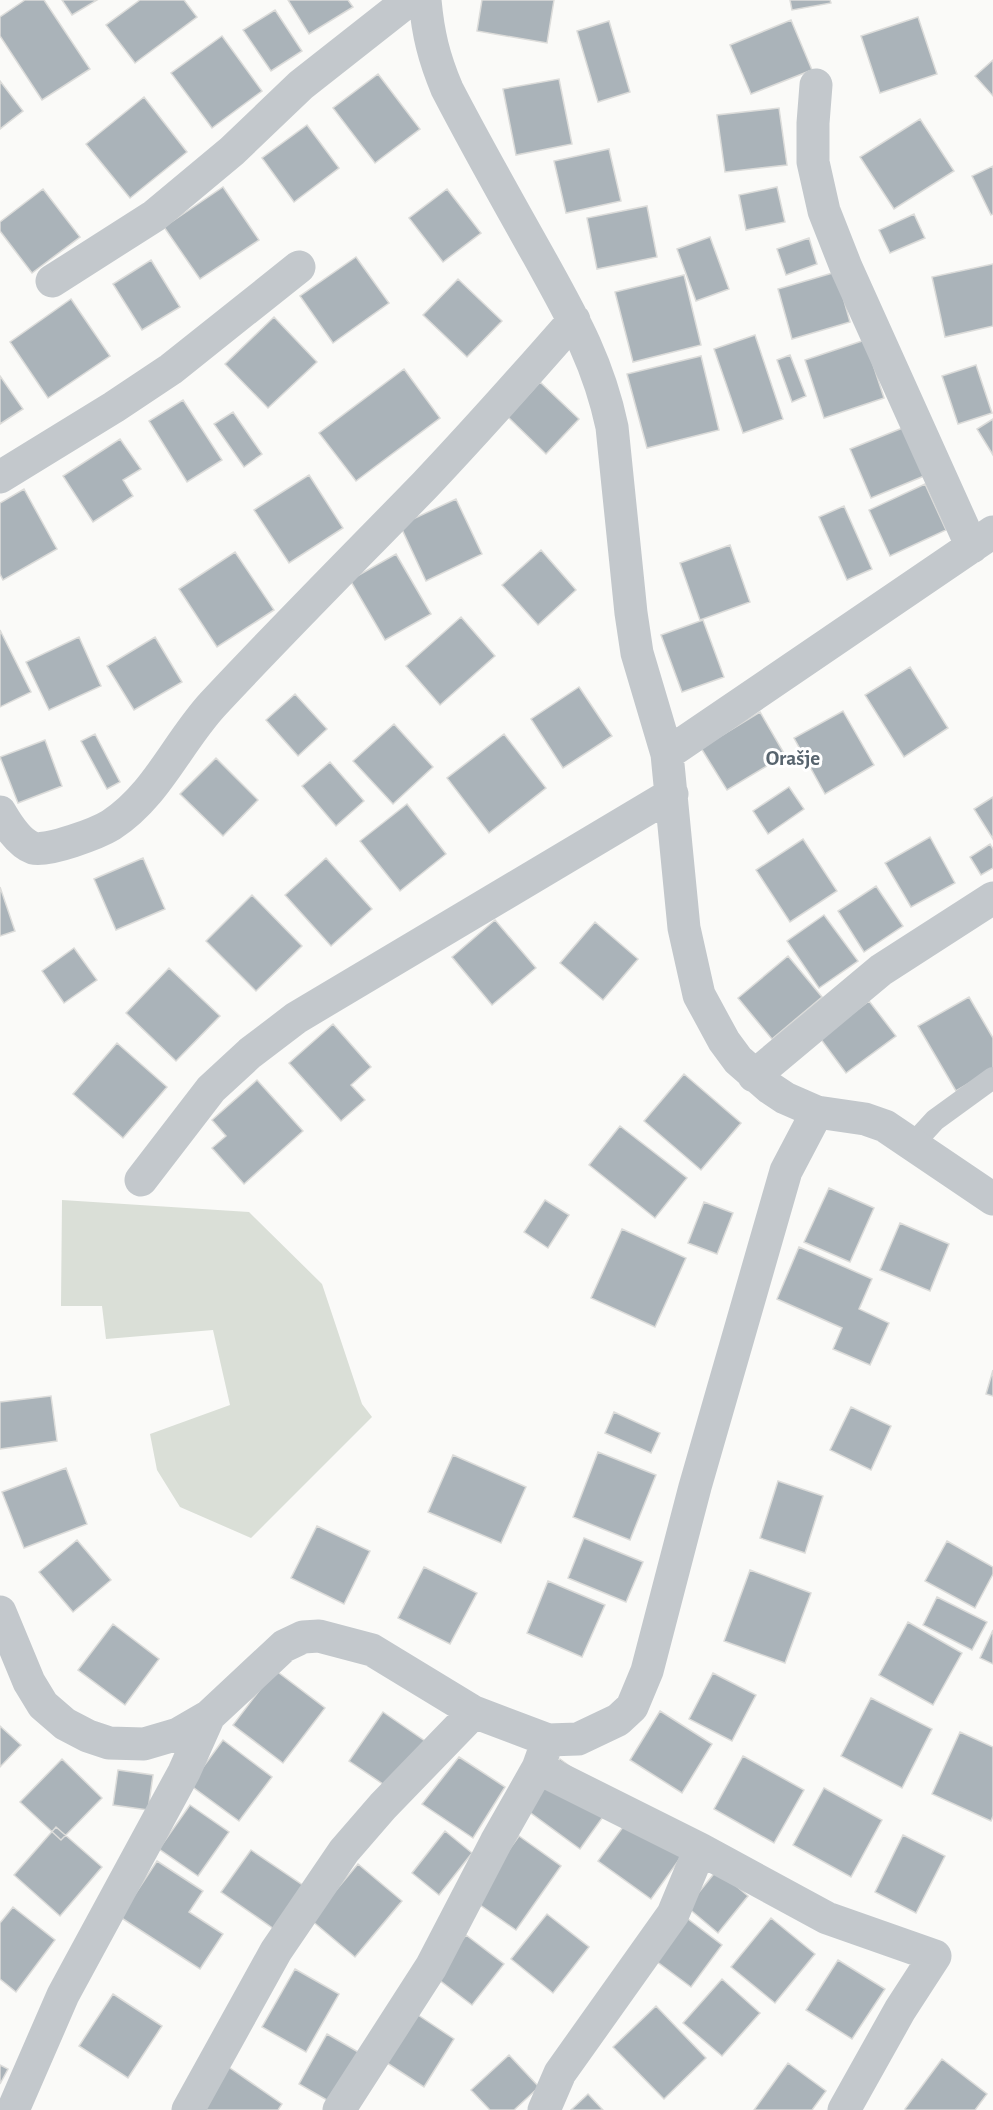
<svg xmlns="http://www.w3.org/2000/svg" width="993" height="2110" font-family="'Alegreya Sans',sans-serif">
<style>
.green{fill:#dadfd7}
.building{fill:#aab3b9;stroke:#dcdcda;stroke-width:1.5}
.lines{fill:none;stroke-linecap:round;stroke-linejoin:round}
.lane{stroke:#c3c8cc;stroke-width:22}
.street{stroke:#c3c8cc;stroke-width:33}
.labels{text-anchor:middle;stroke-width:6;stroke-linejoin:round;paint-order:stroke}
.quarter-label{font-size:21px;font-weight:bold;fill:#57646e;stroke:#fff}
</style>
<rect width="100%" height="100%" fill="#fafaf8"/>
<path class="green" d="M62 1200 249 1212 322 1284 362 1404 372 1417 251 1538 180 1507 157 1470 150 1434 230 1405 213 1330 106 1339 102 1306H61Z"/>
<path class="building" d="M25 0H44L90 69 42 100 0 36V17Z
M62 0H97L72 15Z
M140 0H184L197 17 135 63 106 25Z
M288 0H348L353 7 309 34Z
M482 0H554L547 43 477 31Z
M790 0H830L831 3 792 10Z
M275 10 302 51 271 71 243 30Z
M918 17 937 74 880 93 861 36Z
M791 20 812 70 751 94 730 45Z
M609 21 630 92 598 102 577 31Z
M222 36 262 91 212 128 171 73Z
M993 60V96L975 76Z
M378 74 420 129 375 163 333 108Z
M559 79 572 144 516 155 503 89Z
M0 81 23 111 0 129Z
M144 97 187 152 130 198 86 144Z
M779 108 787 165 725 172 717 115Z
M920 119 954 171 894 209 860 157Z
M307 125 339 168 294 202 262 158Z
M609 149 621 201 566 213 554 161Z
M993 166V214L991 215 972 176Z
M223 187 259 240 200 279 164 227Z
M777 187 785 222 746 230 739 195Z
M43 189 80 237 32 273 0 231V222Z
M447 189 481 233 443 262 409 218Z
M647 206 657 257 597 269 587 218Z
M914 214 925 238 890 253 879 230Z
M710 237 729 289 696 301 677 249Z
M809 238 817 264 786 275 777 249Z
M356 257 389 303 333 343 300 296Z
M151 260 180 307 142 330 113 284Z
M993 264V326L945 337 932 277Z
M836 272 850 322 792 339 778 289Z
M684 275 701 345 633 362 615 292Z
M458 279 502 321 467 357 423 315Z
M71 299 110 356 48 398 10 342Z
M274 317 317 362 268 408 225 364Z
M755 335 783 419 743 433 714 349Z
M865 340 884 398 824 418 805 360Z
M790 355 806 396 792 402 777 360Z
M701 356 719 430 647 448 627 374Z
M976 365 992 413 958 424 942 376Z
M404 369 440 418 356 481 319 433Z
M0 376 23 409 0 424Z
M540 382 579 419 546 454 508 417Z
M183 400 222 460 187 482 149 421Z
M233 412 262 454 244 467 214 424Z
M993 419V455L977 429Z
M905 427 924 476 871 498 850 449Z
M120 439 141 469 123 480 133 496 93 522 63 476Z
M309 475 343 528 289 563 254 510Z
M925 484 946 530 890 556 869 510Z
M24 489 57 549 3 580 0 574V503Z
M456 499 482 554 426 581 400 525Z
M844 506 872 569 847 580 819 517Z
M730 545 750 602 700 620 680 563Z
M541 550 576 590 538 625 502 585Z
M235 552 274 610 217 647 179 589Z
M396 554 431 614 385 640 350 580Z
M461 617 495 656 440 705 406 666Z
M703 620 724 677 682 692 661 635Z
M0 630 31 692 0 707Z
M79 637 101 686 49 710 26 662Z
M155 637 182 682 134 710 107 666Z
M910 667 948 728 904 757 865 695Z
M579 687 612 736 563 768 531 719Z
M295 694 327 729 298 756 266 720Z
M843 711 874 765 825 794 794 738Z
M760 712 785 755 727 790 701 748Z
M394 724 433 767 393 804 353 761Z
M95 734 120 782 107 789 81 741Z
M504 734 546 788 489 833 447 778Z
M45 740 62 786 18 803 0 757Z
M216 758 258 800 223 836 180 794Z
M330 762 364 801 336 826 302 786Z
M789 787 804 809 768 834 753 811Z
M993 797V839L974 809Z
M407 804 446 854 400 891 360 841Z
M930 837 955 883 911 907 885 863Z
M803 839 837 891 790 922 756 870Z
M990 844 993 849V868L981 875 970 857Z
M143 858 165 909 116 930 94 879Z
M326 858 372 909 331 946 285 895Z
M876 886 903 926 864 952 838 911Z
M0 887 15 931 0 936Z
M252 895 302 946 256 991 206 941Z
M824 915 858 961 819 988 787 941Z
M495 920 536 968 492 1005 452 957Z
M595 922 638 959 603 1000 560 963Z
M74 948 97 980 64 1003 42 971Z
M788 956 822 997 772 1039 738 998Z
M169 968 220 1016 176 1061 126 1013Z
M969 997 993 1038V1069L956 1091 918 1026Z
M869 1001 896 1036 846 1073 820 1038Z
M333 1024 371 1067 351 1085 365 1100 341 1121 289 1063Z
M117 1043 167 1087 123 1138 73 1094Z
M684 1074 741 1123 701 1170 644 1121Z
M257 1080 303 1131 244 1184 212 1148 226 1136 212 1120Z
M620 1126 687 1178 655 1218 589 1165Z
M829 1188 874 1208 850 1262 804 1242Z
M545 1200 569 1215 548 1248 524 1232Z
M704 1202 733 1213 717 1254 688 1243Z
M900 1223 949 1244 930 1291 880 1270Z
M622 1229 686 1258 655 1327 591 1298Z
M799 1247 872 1279 859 1309 889 1323 870 1365 833 1349 842 1328 777 1299Z
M993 1370V1396L986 1394Z
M51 1396 57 1441 0 1449V1402Z
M851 1407 891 1426 871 1470 830 1450Z
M614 1412 660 1433 651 1453 605 1433Z
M598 1452 656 1475 630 1540 573 1517Z
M453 1455 526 1487 501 1543 428 1512Z
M66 1468 87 1524 24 1548 2 1492Z
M778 1481 823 1496 805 1553 760 1538Z
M317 1526 370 1551 344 1604 291 1578Z
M584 1538 643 1562 626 1602 568 1578Z
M77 1540 111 1580 73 1612 39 1572Z
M947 1541 993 1567V1574L975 1608 925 1581Z
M424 1567 477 1593 450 1644 398 1618Z
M750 1570 811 1593 785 1663 724 1641Z
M548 1581 605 1605 582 1657 527 1633Z
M937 1597 987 1622 972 1650 923 1625Z
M908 1622 962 1653 933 1705 879 1675Z
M113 1624 159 1659 125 1705 78 1670Z
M993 1630V1664L980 1658Z
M275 1670 325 1708 283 1763 233 1725Z
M713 1673 756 1695 732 1741 689 1719Z
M871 1698 932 1729 902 1788 841 1756Z
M660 1711 712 1744 682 1793 630 1760Z
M383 1712 435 1748 402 1797 349 1761Z
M0 1726 21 1745 0 1767Z
M960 1732 993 1747V1816L991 1821 932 1794Z
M223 1740 272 1777 239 1821 190 1785Z
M743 1756 804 1790 774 1843 714 1809Z
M459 1757 505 1787 473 1838 422 1804Z
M62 1759 102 1798 61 1840 20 1802Z
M560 1759 615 1800 580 1849 524 1808Z
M118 1770 153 1775 148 1810 113 1805Z
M824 1788 882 1820 851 1877 793 1845Z
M190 1805 229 1832 198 1876 159 1849Z
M634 1812 686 1850 651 1899 598 1861Z
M56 1827 102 1867 60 1916 14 1875Z
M445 1831 472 1853 439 1895 412 1873Z
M903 1835 945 1856 916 1913 875 1892Z
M519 1836 561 1866 516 1930 473 1900Z
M251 1850 304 1886 274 1929 221 1892Z
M157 1861 203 1891 189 1912 223 1934 200 1969 120 1917Z
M358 1864 402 1901 355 1957 311 1920Z
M717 1870 748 1896 718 1933 687 1907Z
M13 1907 55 1940 16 1992 0 1979V1923Z
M547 1914 589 1947 553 1993 511 1959Z
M684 1916 722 1945 691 1987 652 1958Z
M771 1918 815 1954 775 2003 731 1967Z
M466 1935 504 1964 472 2005 434 1976Z
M838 1960 885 1989 852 2039 806 2010Z
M295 1969 339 1994 306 2052 262 2027Z
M722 1979 760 2013 722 2056 683 2023Z
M113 1994 162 2026 128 2078 79 2046Z
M656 2006 706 2058 664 2099 613 2047Z
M415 2013 454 2039 424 2087 384 2061Z
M327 2034 360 2053 332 2103 299 2084Z
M509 2055 539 2087 514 2110H490L471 2090Z
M942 2059 987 2094 975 2110H906L905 2109Z
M788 2063 826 2091 812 2110H754Z
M0 2065 8 2069 0 2084Z
M227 2066 282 2104 278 2110H197Z
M588 2094 603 2110H571Z"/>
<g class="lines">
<path class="lane" d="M912 1145 935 1120 993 1078"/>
<path class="street" d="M425 0C428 34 434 58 447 89 476 145 507 200 538 255 570 313 598 360 612 427L631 613 637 653 667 754 684 928 699 995 724 1041 738 1060 770 1088 785 1098 817 1112 865 1119 885 1126 993 1199
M816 85 813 123V162L824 211 846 267 972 547
M52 281 154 216 232 151 301 85 409 0
M0 477 114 407 171 369 299 267
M667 754 993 532
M0 812C7 824 19 843 33 848 48 852 98 833 111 825 157 795 177 743 213 704 282 630 354 558 425 485 476 431 525 376 574 320
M754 1076 881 970 993 898
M141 1180 211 1089 250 1053 296 1018 672 794
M0 1612 29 1682 43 1705 65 1724 88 1736 109 1743 144 1744 178 1734 209 1716 284 1646 303 1637 319 1636 372 1650 474 1712 548 1740 578 1739 618 1720 632 1707 647 1671 695 1487 786 1171 817 1112
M548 1740 538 1768 700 1849 827 1918 935 1956 900 2010 844 2110
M13 2110 63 1995 184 1772 209 1716
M188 2110 276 1951 344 1851 383 1806 474 1712
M339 2110 431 1967 496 1842 538 1768
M544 2110 560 2073 673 1914 700 1849"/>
</g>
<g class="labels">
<g class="quarter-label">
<text x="793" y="765">Orašje</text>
</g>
</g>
</svg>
